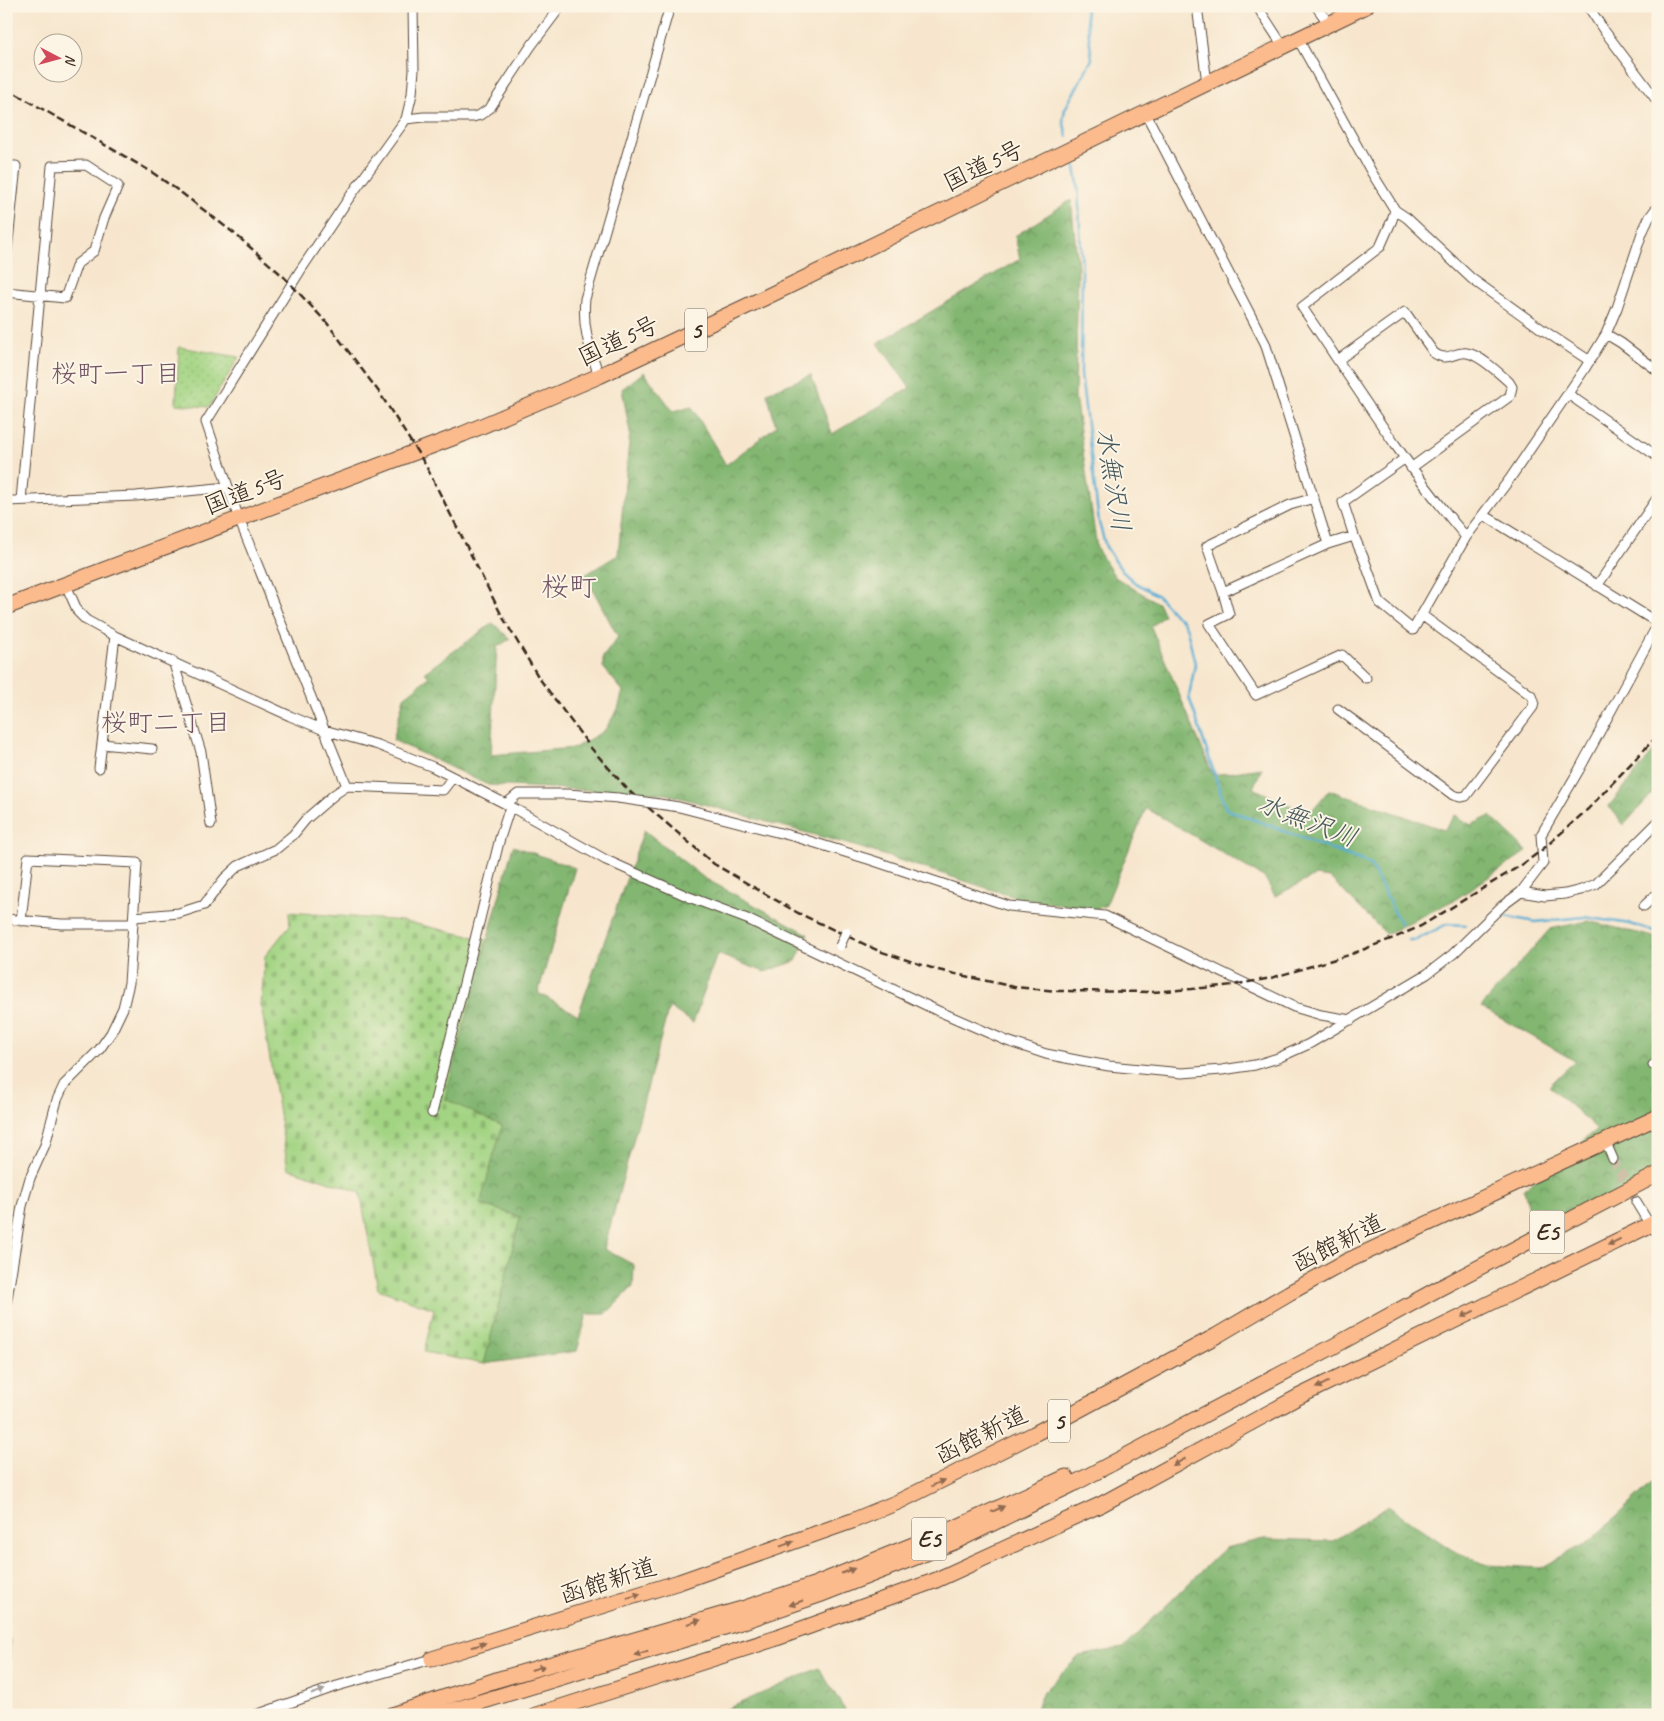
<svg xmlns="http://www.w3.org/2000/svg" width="1664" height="1721" font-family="Caveat,'Klee One',sans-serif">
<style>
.forest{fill:url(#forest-crowns);stroke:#5e7048}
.cemetery{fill:url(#cemetery-stones);stroke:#6f7f50}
.park{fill:url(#park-dots);stroke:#6f7f50}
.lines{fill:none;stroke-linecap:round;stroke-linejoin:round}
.stream{stroke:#58aed5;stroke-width:2.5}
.street-tunnel{stroke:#d1c0aa;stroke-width:9;stroke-dasharray:9 4.5;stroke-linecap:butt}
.street-casing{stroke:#574638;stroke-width:11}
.highway-casing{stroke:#574638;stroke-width:17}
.street{stroke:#fff;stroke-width:9}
.highway{stroke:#fbbb8d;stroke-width:15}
.rail{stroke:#3b2a1e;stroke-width:2.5;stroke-dasharray:8 4;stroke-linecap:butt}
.street-bridge-casing{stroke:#574638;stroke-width:11;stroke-linecap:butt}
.street-bridge{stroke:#fff;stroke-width:9}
.oneway{fill:#916b50}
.oneway2{fill:#a79f9a}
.labels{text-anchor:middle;stroke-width:4;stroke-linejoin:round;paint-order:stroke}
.shield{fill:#fcf5e5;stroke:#75675a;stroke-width:1}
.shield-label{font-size:24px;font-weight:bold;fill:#3b2a1e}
.street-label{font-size:25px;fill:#3b2a1e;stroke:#fcf5e5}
.neighbourhood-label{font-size:26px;fill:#705364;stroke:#fcf5e5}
.water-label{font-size:26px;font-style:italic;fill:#45585e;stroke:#fcf5e5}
.quarter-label{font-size:28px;fill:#705364;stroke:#fcf5e5}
</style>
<defs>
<pattern id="forest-crowns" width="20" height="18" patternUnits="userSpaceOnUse" patternTransform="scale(1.25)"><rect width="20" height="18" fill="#82b671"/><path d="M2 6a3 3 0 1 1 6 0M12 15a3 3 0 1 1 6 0" fill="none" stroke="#6c945c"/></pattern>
<pattern id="cemetery-stones" width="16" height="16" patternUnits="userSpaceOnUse" patternTransform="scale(1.25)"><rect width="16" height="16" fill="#a3d483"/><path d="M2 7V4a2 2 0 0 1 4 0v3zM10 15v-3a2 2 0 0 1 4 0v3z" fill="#8db671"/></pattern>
<pattern id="park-dots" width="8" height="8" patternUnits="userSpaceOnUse" patternTransform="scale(1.25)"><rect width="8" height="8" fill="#a3d483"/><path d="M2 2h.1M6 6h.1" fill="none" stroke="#8db671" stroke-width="1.8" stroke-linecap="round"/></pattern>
</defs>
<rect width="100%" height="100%" fill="#fcf5e5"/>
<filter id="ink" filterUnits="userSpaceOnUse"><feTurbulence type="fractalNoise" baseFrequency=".02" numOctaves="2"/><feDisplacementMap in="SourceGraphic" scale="10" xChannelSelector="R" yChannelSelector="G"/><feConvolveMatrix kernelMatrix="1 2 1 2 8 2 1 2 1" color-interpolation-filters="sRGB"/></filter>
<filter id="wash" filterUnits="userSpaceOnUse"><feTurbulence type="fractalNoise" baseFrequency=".0096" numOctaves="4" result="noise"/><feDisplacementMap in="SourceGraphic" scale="20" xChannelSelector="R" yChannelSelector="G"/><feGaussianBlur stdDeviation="1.12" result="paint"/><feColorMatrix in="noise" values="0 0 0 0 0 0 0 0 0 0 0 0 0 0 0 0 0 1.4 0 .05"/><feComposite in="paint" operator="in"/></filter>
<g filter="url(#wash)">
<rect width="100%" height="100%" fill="#f7e6cd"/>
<path class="forest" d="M1071 200 1078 268 1075 396 1097 549 1115 577 1159 604 1164 615 1151 627 1213 775 1262 768 1253 788 1309 814 1329 790 1444 830 1455 815 1471 825 1490 816 1527 851 1456 899 1386 934 1330 878 1315 876 1275 896 1265 878 1146 808 1106 905 1096 909 1021 899 858 847 667 794 488 785 393 740 404 697 429 677 425 672 493 623 510 639 497 647 491 755 574 748 604 731 618 709 623 691 603 667V657L618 637 585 575 618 555 630 432 622 389 644 372 673 411 692 407 726 465 776 426 767 393 811 375 832 434 910 388 878 343 1020 259 1015 236Z
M1658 746V787L1624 825 1609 806Z
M644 830 704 878 808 934 796 961 765 972 717 954 693 1023 669 1007 604 1249 634 1265 633 1287 606 1314H587L577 1351 484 1364 520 1217 480 1204 444 1099 513 846 575 868 538 993 578 1015Z
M1588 921 1658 938V1179L1536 1240 1524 1189 1597 1129 1549 1086 1575 1061 1481 1007 1550 929Z
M1658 1477V1715H1033L1043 1692 1079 1656 1123 1648 1225 1548 1264 1539 1333 1541 1388 1506 1452 1550 1487 1565 1541 1568 1590 1541Z
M6 1636 10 1640 8 1715H6Z
M819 1668 848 1715H721L720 1712Z"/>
<path class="cemetery" d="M289 912 403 921 487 940 445 1099 502 1126 480 1204 520 1217 484 1364 424 1352 434 1309 378 1289 360 1192 288 1168 261 1005 265 956 290 925Z"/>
<path class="park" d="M179 347 239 357 209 407 176 404Z"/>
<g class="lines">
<path class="stream" d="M1067 136 1063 120 1065 109 1092 59 1085 6
M1074 162 1078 184 1082 273 1081 374 1099 523 1106 547 1122 571 1134 582 1158 596 1175 615 1182 620 1187 629 1195 664 1189 697 1226 809 1370 864 1401 925
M1505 916 1535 922 1584 917 1630 924 1658 932
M1409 940H1416L1447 924 1466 925"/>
</g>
</g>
<g filter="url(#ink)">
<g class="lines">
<path class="street-tunnel" d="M1613 1159 1636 1202"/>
<defs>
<path id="street" d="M1197 6 1207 83
M1257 6 1283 46
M1316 6 1329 24
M1588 6 1603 29 1658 102
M1298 39 1372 173 1395 210 1407 218 1472 279 1543 330 1590 361
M1145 112 1265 343 1328 544
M406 119 424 117H473L480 115 490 108 531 46 561 6
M6 166H16L6 260
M1395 210 1392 220 1380 247 1302 307C1355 385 1405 465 1466 537
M6 292 65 298 77 264 94 251 104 218 118 186 86 165 52 166 21 500
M1606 334 1621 343 1658 371
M1338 360 1405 312 1434 353C1449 363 1453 351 1467 353 1480 355 1499 373 1509 382L1512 387 1510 396 1411 468
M599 376C590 349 582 328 585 299L670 6
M1568 394 1658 457
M1404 459 1343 502 1354 536 1364 559 1380 603 1413 630 1466 537 1509 480 1584 370 1606 334 1617 308 1642 233 1649 218 1658 206
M1314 498 1290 505 1207 546 1223 592 1328 544 1354 536
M6 501 136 496 228 487
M1484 515 1658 623
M66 585 78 612 86 620 115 636 290 716 324 730 378 745 433 767 506 804 606 860 689 897 747 919 936 1010 1007 1041 1046 1054 1081 1061 1109 1066 1182 1073 1222 1070 1255 1065 1278 1058 1309 1044 1427 974 1453 954 1502 906 1521 892 1543 863 1541 835 1579 770 1658 624
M1597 586 1658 497
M1223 592 1229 614 1209 624 1256 695 1342 655 1366 678
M173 661 201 752 211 824
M1338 709 1453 795 1460 797 1466 796 1533 707 1534 701 1532 696 1423 616
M102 744 152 749
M99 768 115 636
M347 786 239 519 206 422 300 271 349 198 406 119 412 94 414 70 413 6
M506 804 518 794H568L618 798
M659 804 679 807 796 837 871 860 1009 906 1105 916 1294 1007 1321 1015 1351 1020
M1521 892 1545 896 1565 894 1581 890 1596 884 1658 822
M1644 906 1658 893
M134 917 179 913 204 905 225 878 238 866 276 849 293 835 306 819 335 794 347 786 443 790 453 777
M6 919 61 924H133
M1653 1065 1658 1063
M432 1113 500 838 510 807
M1605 1141 1613 1159
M1636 1202 1650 1225 1658 1233
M6 1305 22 1206 30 1178 45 1145 57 1100 64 1085 99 1050 111 1033 123 1008 129 983 137 863 28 858 21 921
M256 1715 337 1686 432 1659"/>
<path id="highway" d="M6 607 463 434 599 376 764 298 1366 6
M432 1659 679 1582 852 1521 898 1502 1034 1434 1216 1336 1289 1293 1347 1261 1658 1117
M392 1715 496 1680 742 1609 816 1584 953 1529 1066 1477
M438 1715 744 1621 819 1595 954 1542 1073 1484 1334 1346 1436 1290 1658 1174
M536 1715 774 1639 934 1581 1102 1504 1298 1397 1658 1221"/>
</defs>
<use href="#street" class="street-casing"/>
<use href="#highway" class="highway-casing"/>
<use href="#street" class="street"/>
<use href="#highway" class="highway"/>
<path class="rail" d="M6 88 150 171 183 194 235 234 284 277 327 323 379 392 425 464 502 616 539 678 591 748 629 791 714 864 798 913 879 951 938 970 974 978 1014 987 1058 991 1152 992 1192 989 1233 985 1271 978 1349 955 1396 937 1421 926 1523 864 1542 850 1588 809 1658 735"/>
<defs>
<path id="street-bridge" d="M618 798 659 804
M840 946 846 932"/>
</defs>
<use href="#street-bridge" class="street-bridge-casing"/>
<use href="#street-bridge" class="street-bridge"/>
</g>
<defs><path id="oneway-solid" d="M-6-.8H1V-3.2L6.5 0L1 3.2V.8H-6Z" transform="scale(1.25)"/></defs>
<g class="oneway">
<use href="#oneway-solid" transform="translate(1614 1242) rotate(154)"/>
<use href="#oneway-solid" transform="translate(1468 1314) rotate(154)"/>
<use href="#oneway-solid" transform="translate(1322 1385) rotate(154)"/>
<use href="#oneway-solid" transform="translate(1179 1462) rotate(151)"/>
<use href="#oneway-solid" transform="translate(938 1483) rotate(-27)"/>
<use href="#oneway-solid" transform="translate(998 1509) rotate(-24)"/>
<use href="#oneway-solid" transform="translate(787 1544) rotate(-20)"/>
<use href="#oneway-solid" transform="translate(848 1571) rotate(-21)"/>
<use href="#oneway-solid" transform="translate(634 1596) rotate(-17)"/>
<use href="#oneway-solid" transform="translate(796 1603) rotate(161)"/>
<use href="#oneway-solid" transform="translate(694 1622) rotate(-16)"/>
<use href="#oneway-solid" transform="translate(479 1645) rotate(-17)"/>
<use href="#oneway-solid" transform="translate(641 1653) rotate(163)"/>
<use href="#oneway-solid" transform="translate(538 1668) rotate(-16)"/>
</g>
<use class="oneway2" href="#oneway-solid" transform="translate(318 1692) rotate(-19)"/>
</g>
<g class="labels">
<g class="shield">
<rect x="685" y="308.5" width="22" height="43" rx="4"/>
<rect x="1529.5" y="1210.5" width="35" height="43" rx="4"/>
<rect x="1048" y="1399.5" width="22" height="43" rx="4"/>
<rect x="911.5" y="1517.5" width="35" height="43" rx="4"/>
</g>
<g class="shield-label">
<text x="696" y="338">5</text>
<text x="1547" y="1240">E5</text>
<text x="1059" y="1429">5</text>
<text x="929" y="1547">E5</text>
</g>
<g class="street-label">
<text transform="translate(983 165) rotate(-26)" y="9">国道5号</text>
<text transform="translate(618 340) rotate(-25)" y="9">国道5号</text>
<text transform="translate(245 491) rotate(-21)" y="9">国道5号</text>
<text transform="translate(1338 1242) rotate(-27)" y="9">函館新道</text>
<text transform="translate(981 1434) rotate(-27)" y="9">函館新道</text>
<text transform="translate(608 1580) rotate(-18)" y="9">函館新道</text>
</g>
<g class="neighbourhood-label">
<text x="116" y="382">桜町一丁目</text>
<text x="166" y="731">桜町二丁目</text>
</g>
<g class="water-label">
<text transform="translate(1114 480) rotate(81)" y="9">水無沢川</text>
<text transform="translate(1308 820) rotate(21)" y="9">水無沢川</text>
</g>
<g class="quarter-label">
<text x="569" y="596">桜町</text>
</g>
</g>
<rect width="1664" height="1721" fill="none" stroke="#fcf5e5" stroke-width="25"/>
<g transform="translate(58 58) rotate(96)"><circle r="24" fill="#fcf5e5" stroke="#afa495"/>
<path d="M0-4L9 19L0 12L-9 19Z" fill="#d1495b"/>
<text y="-8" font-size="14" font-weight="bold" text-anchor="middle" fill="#3b2a1e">N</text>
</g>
</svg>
